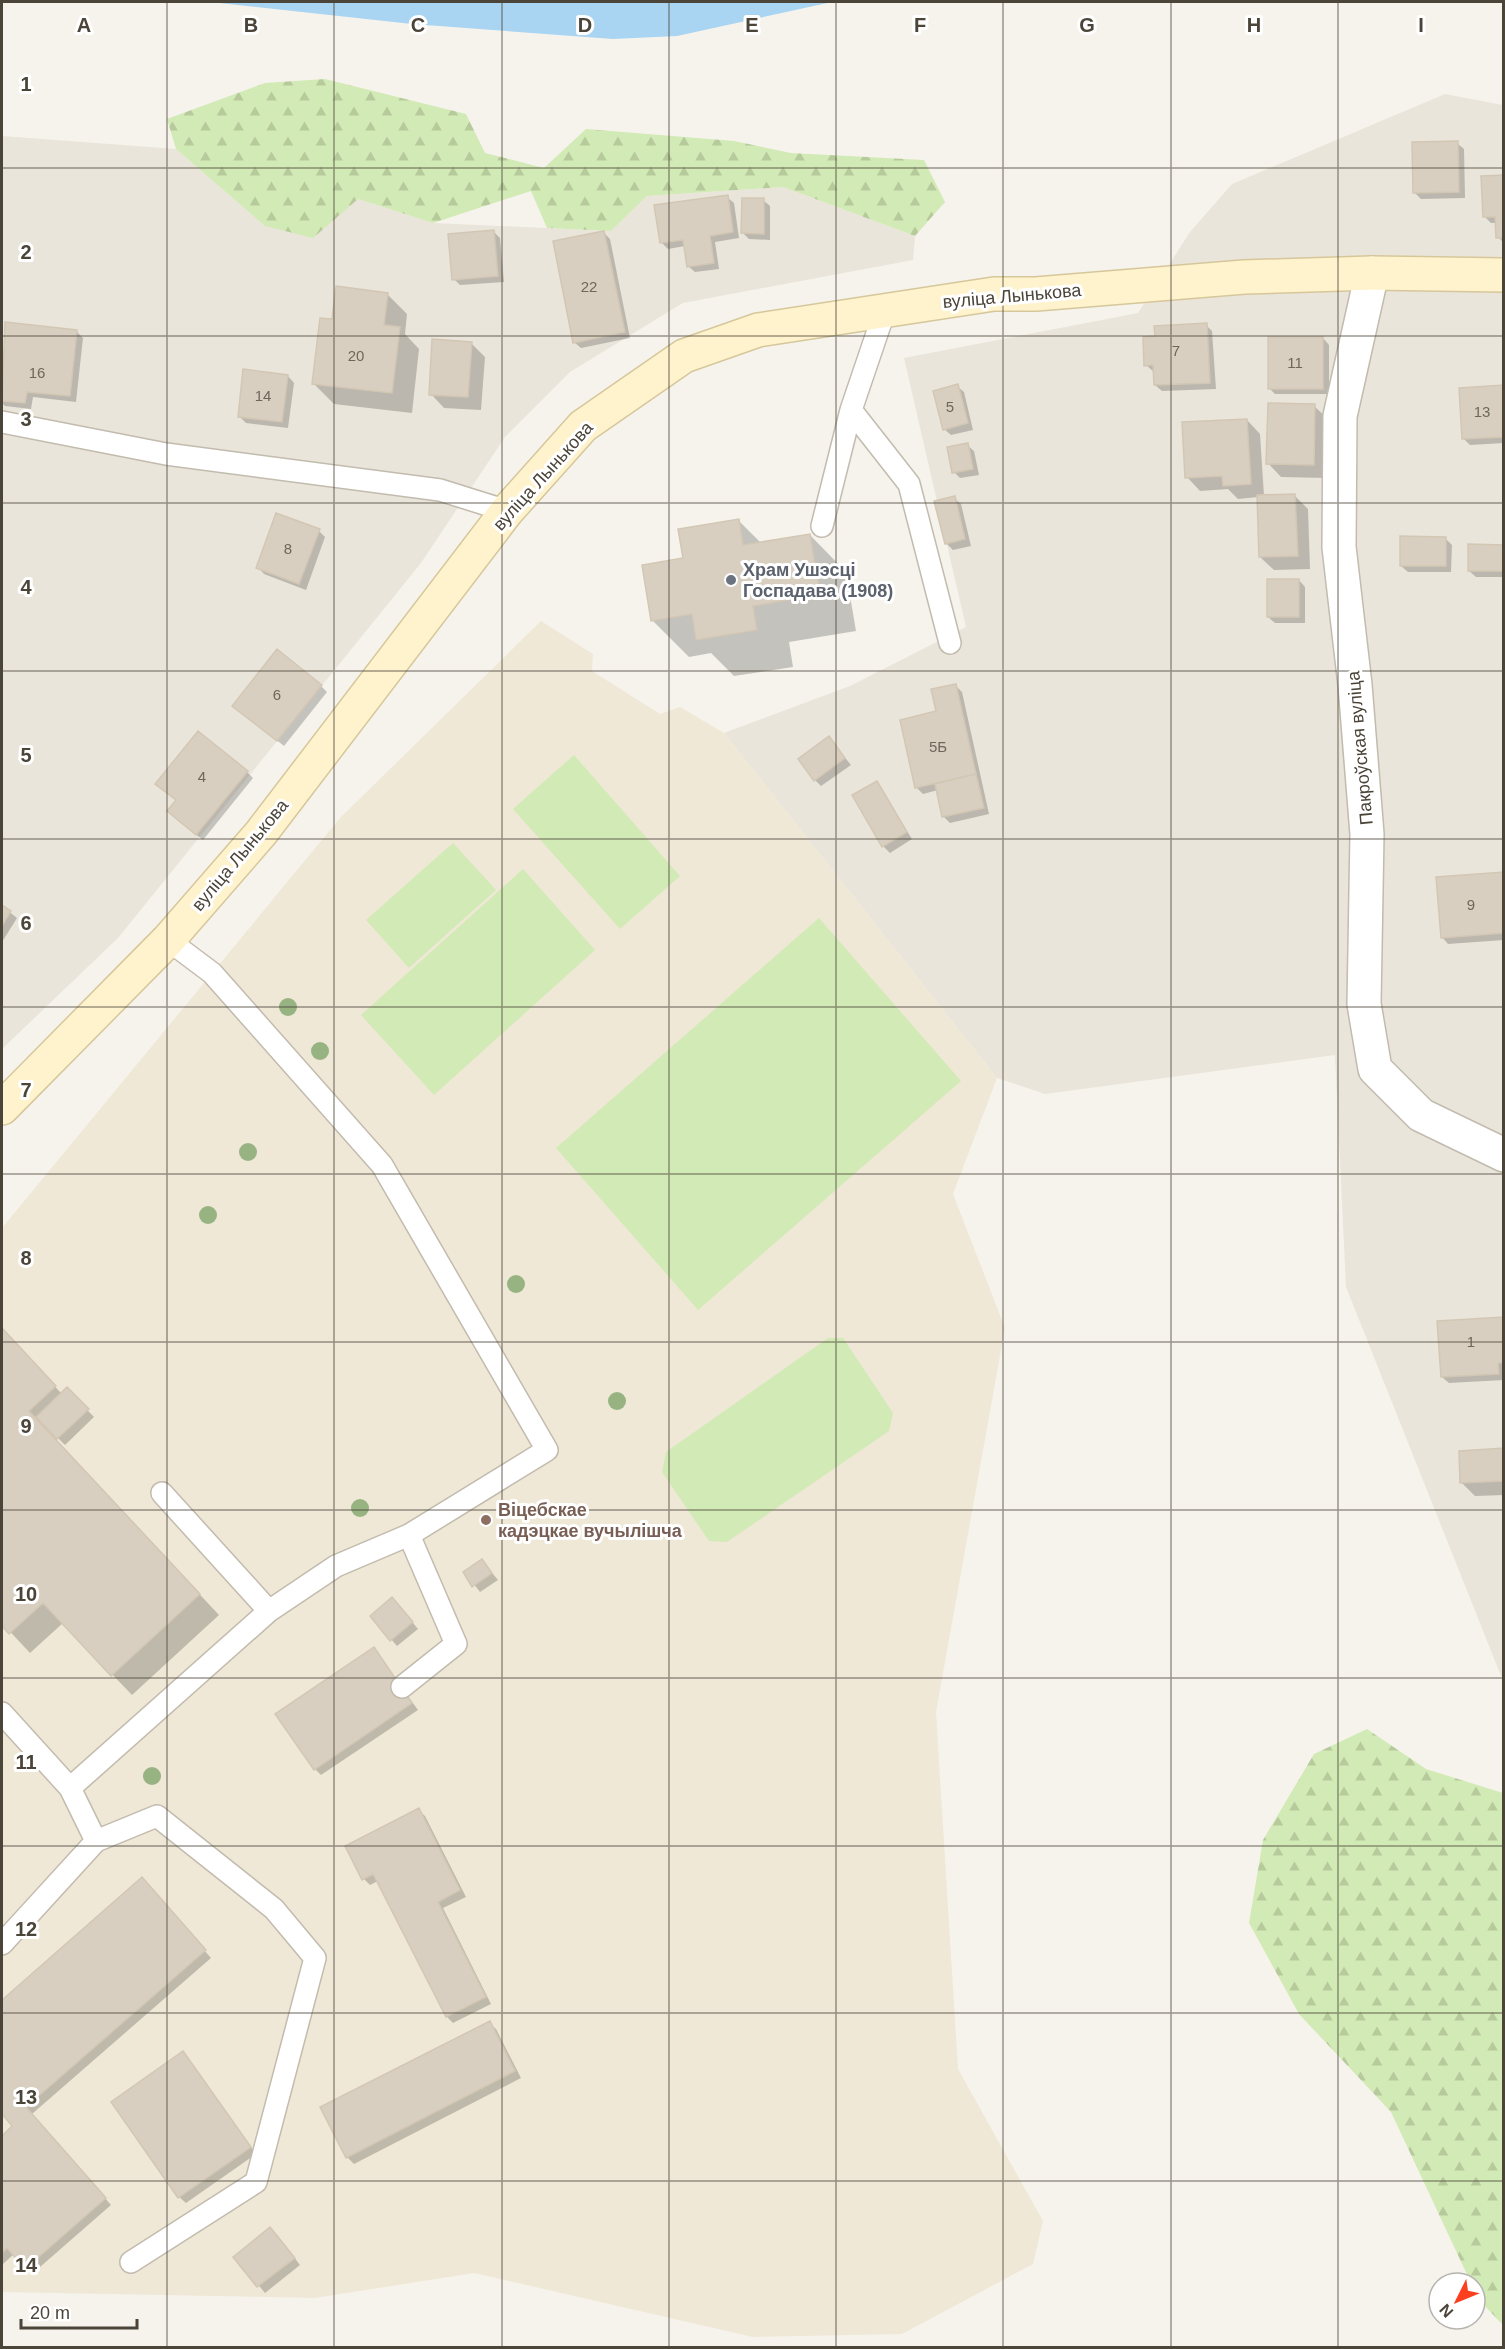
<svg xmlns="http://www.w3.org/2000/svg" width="1505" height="2349" font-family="Arial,sans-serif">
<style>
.residential{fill:#eae5da}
.education{fill:#efe8d6}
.grass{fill:#d2eab5}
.forest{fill:url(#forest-firs)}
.water{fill:#a9d4f2}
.shadow{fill:#0003}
.building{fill:#d8cfc1;stroke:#d3c7b4;stroke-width:1.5}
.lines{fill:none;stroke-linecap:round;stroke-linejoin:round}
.lane-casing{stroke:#c2bbae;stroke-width:24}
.street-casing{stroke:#c2bbae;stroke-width:36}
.secondary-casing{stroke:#d6c79b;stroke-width:36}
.lane{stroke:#fff;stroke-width:21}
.street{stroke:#fff;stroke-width:33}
.secondary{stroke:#fff3cd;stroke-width:33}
.tree{fill:#97b381}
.grid{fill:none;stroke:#4b4439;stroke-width:1.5;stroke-opacity:0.55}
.worship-dot{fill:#6b7280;stroke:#fff;stroke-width:2}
.education-dot{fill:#8d6e63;stroke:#fff;stroke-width:2}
.labels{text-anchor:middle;stroke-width:6;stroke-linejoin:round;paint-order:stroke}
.number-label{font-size:15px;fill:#6e675b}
.street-label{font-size:18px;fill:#4b4439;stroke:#fff}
.worship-label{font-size:18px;font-weight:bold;fill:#5b616d;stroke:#fff;text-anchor:start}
.education-label{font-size:18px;font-weight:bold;fill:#785e54;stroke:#fff;text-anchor:start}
.grid-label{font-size:20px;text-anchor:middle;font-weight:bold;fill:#4b4439;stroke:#fff;stroke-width:6;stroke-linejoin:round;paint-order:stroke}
</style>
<defs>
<pattern id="forest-firs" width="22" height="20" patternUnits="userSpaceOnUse" patternTransform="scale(1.5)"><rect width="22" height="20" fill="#d2eab5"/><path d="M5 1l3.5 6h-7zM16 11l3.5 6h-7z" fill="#b6ca9c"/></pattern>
</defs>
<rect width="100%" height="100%" fill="#f6f3ec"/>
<path class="residential" d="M1445 94 1503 105V1681L1346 1287 1335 1055 1045 1094 997 1078 724 733 850 686 966 627 904 358 1138 313 1190 232 1232 184Z
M2 136 176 149 265 226 358 199 433 223 611 231 647 196 783 187 915 236 913 260 683 303 570 372 505 437 421 563 118 938 2 1049Z"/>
<path class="education" d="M541 621 593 654 592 671 660 714 680 707 724 733 997 1078 953 1194 1005 1328 936 1712 958 2069 1043 2221 1033 2264 902 2334 753 2337 474 2273 315 2298 2 2292V1228L340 818Z"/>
<path class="grass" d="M574 755 680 876 620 929 513 809Z
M453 843 496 890 409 968 366 920Z
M523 869 595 950 434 1095 361 1015Z
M819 918 961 1081 698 1310 556 1148Z
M828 1338H843L893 1413 889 1431 727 1542 709 1541 662 1472 666 1452Z"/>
<path class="forest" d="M325 79 466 114 485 153 544 168 586 129 734 141 791 153 924 160 945 202 915 236 783 187 647 196 611 231 547 228 531 191 433 223 358 199 313 238 265 226 176 149 167 119 265 83Z
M1367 1729 1426 1769 1503 1793V2325L1479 2300 1475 2283H1471L1391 2112 1299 2014 1249 1923 1263 1840 1314 1754Z"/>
<path class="water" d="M210 2H832L677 36 613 39 412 24Z"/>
<path class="shadow" d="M1457 143 1464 149 1465 198 1421 199 1414 192Z
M1504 177V243L1498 237 1497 223H1491L1485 217Z
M727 197 734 203 739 238 715 242 719 269 695 272 688 266 685 246 668 249 661 242Z
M763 200 770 206V240L749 239 743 233Z
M494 232 500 238 504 282 460 285 454 279Z
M604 233 610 239 630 338 581 348 574 342Z
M387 294 407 314 405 334 419 349 412 413 334 404 314 384 333 321Z
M6 324 76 331 83 338 76 402 33 397 31 409 5 406 2 403Z
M1206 325 1212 331 1216 389 1162 391 1155 385 1154 372 1146 365 1156 338Z
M1323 338 1329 345V394H1275L1269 388Z
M471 343 485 357 481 410 444 408 431 394Z
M288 376 294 383 288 428 246 423 239 416Z
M957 386 964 392 973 430 951 435 944 429Z
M1504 387V443L1470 445 1463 438Z
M1314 406 1328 419 1327 478 1281 477 1268 463Z
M1247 420 1260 434 1264 496 1294 495 1308 509 1310 569 1274 570 1260 557 1258 497 1238 499 1228 489 1200 491 1187 477Z
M967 445 974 451 979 475 960 478 954 472Z
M954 498 961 504 971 546 953 550 946 543Z
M739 521 761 543 810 535 846 572 856 631 789 642 793 667 734 676 711 653 689 657 652 620 685 559Z
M319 531 325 537 306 590 264 574 258 567Z
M1445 538 1452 545 1451 572H1408L1401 566Z
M1504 546V577H1476L1469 571Z
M1299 580 1305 587V623H1275L1268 617Z
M955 685 962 692 989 814 950 823 944 817 938 790 923 794 916 787 938 712Z
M321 686 327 692 284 746 234 706Z
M829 738 851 765 821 786 815 780Z
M247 772 253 778 203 840 175 818Z
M877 783 912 839 890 853 883 846Z
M1504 873V940L1448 944 1442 937Z
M2 906 17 918 2 942Z
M1504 1318V1380L1449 1383 1442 1377Z
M2 1330 62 1394 67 1389 94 1417 65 1445 50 1430 48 1432 219 1615 132 1695 63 1623 30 1653 2 1623Z
M1504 1450V1495L1475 1496 1462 1483Z
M482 1561 498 1580 480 1592 465 1573Z
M399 1606 418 1629 397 1646 372 1617Z
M374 1649 418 1710 321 1775 315 1769Z
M418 1810 425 1816 466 1897 443 1908 491 2004 453 2023 447 2017 378 1881 370 1885 364 1879Z
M142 1879 211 1958 32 2114 111 2205 32 2274 14 2254 2 2265V2138L15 2126 2 2111V2002Z
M489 2023 496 2029 521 2078 354 2164 347 2157Z
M183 2053 256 2154 186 2203 179 2197Z
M277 2235 300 2265 265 2293 235 2257Z"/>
<path class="building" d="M1458 141 1459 192 1413 193 1412 142Z
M1504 175V238H1496L1495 217H1483L1481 176Z
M728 195 733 232 710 236 714 263 687 267 683 240 660 243 654 205Z
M742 198H764V234L741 233Z
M494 230 498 276 452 280 448 234Z
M604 231 625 332 573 343 553 241Z
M336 286 388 293 384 325 400 327 392 393 312 384 320 318 332 319Z
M5 322 77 330 70 396 27 392 25 403 2 401Z
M1207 323 1210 383 1154 385 1153 365 1144 366 1143 337 1155 336 1154 326Z
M1268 337H1323V389H1268Z
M432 339 472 342 468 397 429 395Z
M243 369 288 375 282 422 238 417Z
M958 384 968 423 943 430 933 391Z
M1504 385V437L1462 439 1459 388Z
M1268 403 1315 404 1314 465 1266 464Z
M1247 419 1251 484 1223 486 1222 476 1185 478 1182 422Z
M968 443 973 469 952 473 947 447Z
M1295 494 1298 556 1259 557 1257 495Z
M955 496 965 539 945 544 934 501Z
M276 513 320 529 299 584 256 568Z
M739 519 743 545 810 534 820 594 753 606 757 630 696 640 692 614 651 621 642 565 683 558 678 529Z
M1400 536 1446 537V566H1400Z
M1468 544 1504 545V571H1468Z
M1267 579H1299V617H1267Z
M277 649 322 685 277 741 232 706Z
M956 684 976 774 915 788 900 720 936 711 931 689Z
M198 731 248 771 196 835 167 811 176 800 155 784Z
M829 736 845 758 814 781 798 759Z
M976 774 984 808 942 817 935 784Z
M877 781 907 832 882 847 852 795Z
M1504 872V933L1441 938 1436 877Z
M2 905 11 911 2 926Z
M1504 1317V1363H1498L1499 1374 1441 1377 1437 1321Z
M2 1328 56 1386 29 1411 200 1594 111 1676 43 1603 9 1634 2 1626Z
M67 1387 89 1409 57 1439 36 1417Z
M1504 1448V1481L1460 1483 1459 1451Z
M482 1559 492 1573 472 1587 463 1572Z
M392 1597 413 1622 390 1641 370 1616Z
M374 1647 412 1703 314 1770 275 1714Z
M419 1808 460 1890 438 1902 486 1997 446 2017 373 1874 362 1880 345 1846Z
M142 1877 206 1950 26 2107 106 2198 25 2269 7 2248 2 2253V2136L12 2126 2 2114V2000Z
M490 2021 515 2071 346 2158 320 2107Z
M183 2051 251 2147 178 2198 111 2102Z
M270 2227 295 2258 257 2287 233 2257Z"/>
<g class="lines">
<defs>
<path id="lane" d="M851 410 909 484 950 643
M2 422 166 454 440 490 507 511
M822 526 851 410 885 310
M162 1493 269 1611
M402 1687 456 1644 409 1535
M2 1713 70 1788 269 1611 336 1566 409 1535 547 1450 382 1165 212 973 168 940
M96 1841 157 1816 274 1909 315 1958 256 2182 131 2262
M2 1944 96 1841 70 1788"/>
<path id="street" d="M1372 273 1340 416 1339 547 1355 685 1367 834 1364 1004 1375 1069 1421 1115 1504 1155"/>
<path id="secondary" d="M2 1108 168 940 261 833 507 511 583 426 684 356 758 330 994 294H1036L1244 277 1372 273 1504 275"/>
</defs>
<use href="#lane" class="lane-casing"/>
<use href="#street" class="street-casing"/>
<use href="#secondary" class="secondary-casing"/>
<use href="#lane" class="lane"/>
<use href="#street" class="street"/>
<use href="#secondary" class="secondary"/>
</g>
<g class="tree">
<circle cx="288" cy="1007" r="9"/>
<circle cx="320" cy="1051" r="9"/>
<circle cx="248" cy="1152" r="9"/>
<circle cx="208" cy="1215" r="9"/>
<circle cx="516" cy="1284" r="9"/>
<circle cx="617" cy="1401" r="9"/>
<circle cx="360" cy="1508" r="9"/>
<circle cx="152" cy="1776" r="9"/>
</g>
<path class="grid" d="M167 2V2348M334 2V2348M502 2V2348M669 2V2348M836 2V2348M1003 2V2348M1171 2V2348M1338 2V2348M2 168H1504M2 336H1504M2 503H1504M2 671H1504M2 839H1504M2 1007H1504M2 1174H1504M2 1342H1504M2 1510H1504M2 1678H1504M2 1846H1504M2 2013H1504M2 2181H1504"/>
<circle class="worship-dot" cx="731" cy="580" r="6"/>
<circle class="education-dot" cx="486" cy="1520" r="6"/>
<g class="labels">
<g class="number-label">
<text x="589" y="292">22</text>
<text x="1176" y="356">7</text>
<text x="356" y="361">20</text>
<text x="1295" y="368">11</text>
<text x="37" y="378">16</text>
<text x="263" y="401">14</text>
<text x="950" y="412">5</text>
<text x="1482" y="417">13</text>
<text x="288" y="554">8</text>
<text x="277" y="700">6</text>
<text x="938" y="752">5Б</text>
<text x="202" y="782">4</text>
<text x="1471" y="910">9</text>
<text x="1471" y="1347">1</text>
</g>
<g class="street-label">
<text transform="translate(1012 296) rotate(-5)" y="6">вуліца Лынькова</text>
<text transform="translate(543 476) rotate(-48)" y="6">вуліца Лынькова</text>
<text transform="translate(1360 748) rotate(-95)" y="6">Пакроўская вуліца</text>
<text transform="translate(240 855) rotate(-50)" y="6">вуліца Лынькова</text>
</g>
<g class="worship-label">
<text x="743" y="576">Храм Ушэсці<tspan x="743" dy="21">Госпадава (1908)</tspan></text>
</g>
<g class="education-label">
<text x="498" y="1516">Віцебскае<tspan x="498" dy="21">кадэцкае вучылішча</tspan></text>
</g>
</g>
<g class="grid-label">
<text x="84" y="32">A</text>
<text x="251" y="32">B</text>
<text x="418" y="32">C</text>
<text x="585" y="32">D</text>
<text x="752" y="32">E</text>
<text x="920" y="32">F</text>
<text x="1087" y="32">G</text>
<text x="1254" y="32">H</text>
<text x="1421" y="32">I</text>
<text x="26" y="91">1</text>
<text x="26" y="259">2</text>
<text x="26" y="426">3</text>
<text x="26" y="594">4</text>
<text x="26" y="762">5</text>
<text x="26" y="930">6</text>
<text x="26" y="1097">7</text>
<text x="26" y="1265">8</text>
<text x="26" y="1433">9</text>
<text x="26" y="1601">10</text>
<text x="26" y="1769">11</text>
<text x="26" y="1936">12</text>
<text x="26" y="2104">13</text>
<text x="26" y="2272">14</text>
</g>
<rect width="1505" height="2349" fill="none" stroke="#4b4439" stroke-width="6"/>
<g transform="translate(1457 2301) rotate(227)"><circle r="28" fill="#ffffff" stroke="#b7b4b0" stroke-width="1.5"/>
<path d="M0-4.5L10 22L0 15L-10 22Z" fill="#fc3f1d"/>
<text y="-9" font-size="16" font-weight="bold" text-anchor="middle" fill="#4b4439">N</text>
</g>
<path d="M21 2319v9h116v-9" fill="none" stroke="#4b4439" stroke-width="3"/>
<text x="30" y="2319" font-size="18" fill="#4b4439" stroke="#ffffff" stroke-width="4.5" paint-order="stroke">20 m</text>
</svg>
